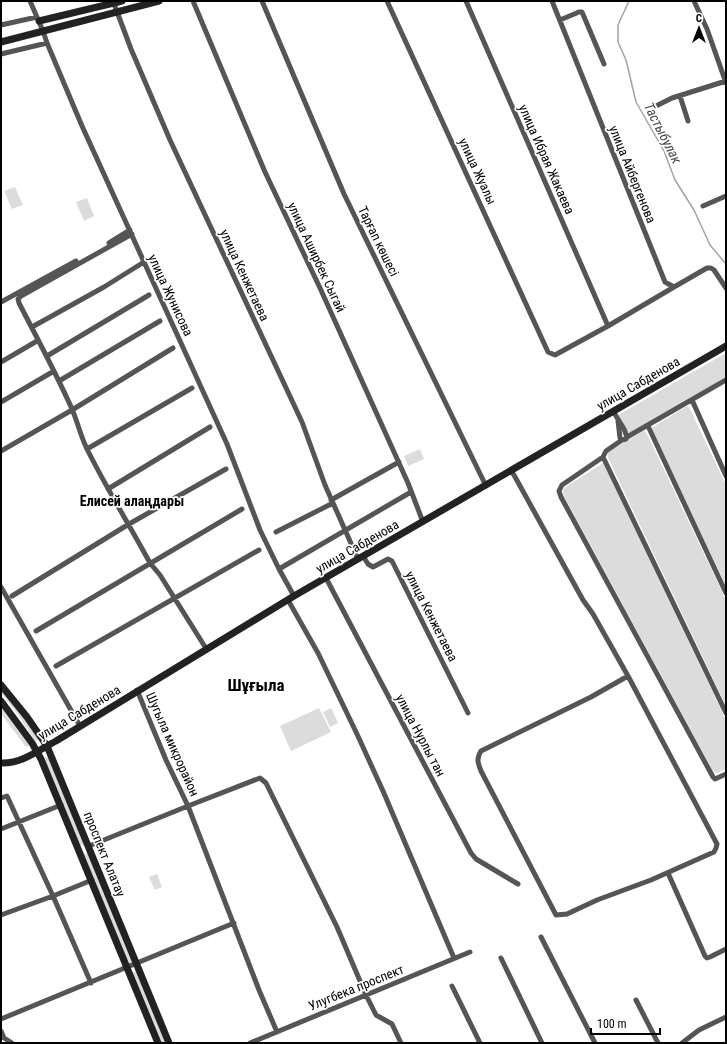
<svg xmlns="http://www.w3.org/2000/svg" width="727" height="1044" font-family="'Roboto Condensed',sans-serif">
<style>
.green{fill:#dcdcdc}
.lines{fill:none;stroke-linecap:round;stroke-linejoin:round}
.stream{stroke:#a3a3a3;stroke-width:1.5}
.street{stroke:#555;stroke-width:5}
.secondary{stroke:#222;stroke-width:7}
.labels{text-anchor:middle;stroke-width:3.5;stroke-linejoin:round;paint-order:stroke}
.street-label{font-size:13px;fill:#000;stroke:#fff}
.water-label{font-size:14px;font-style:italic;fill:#444;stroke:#fff}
.neighbourhood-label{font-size:14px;font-weight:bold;fill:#000;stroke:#fff}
.district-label{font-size:17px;font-weight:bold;fill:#000;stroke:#fff}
</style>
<rect width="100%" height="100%" fill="#fff"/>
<path class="green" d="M15 187 23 205 12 209 4 191Z
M87 198 94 216 84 221 76 202Z
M726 353V377L631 432H628L618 415Z
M687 406 689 407 726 485V586L652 429 653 427Z
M643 431H645L648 436 726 600V706L608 458V452Z
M420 449 424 459 408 466 404 456Z
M603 463 726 720V769L717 773 713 771 564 496 563 492 564 488Z
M1 687 39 739 35 741 19 716 1 693Z
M1 707 30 745 26 747 1 714Z
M319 708 331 732 291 751 280 726Z
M331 708 338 723 330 727 323 712Z
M49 756 85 846H84L80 845 44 759Z
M89 852 133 961 132 964 128 963 84 854Z
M157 874 162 887 155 890 149 877Z
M137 971 166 1043H160L132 973Z"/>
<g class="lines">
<path class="stream" d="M629 1 618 25V42L626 60 636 102 664 151 675 180 694 210 710 245 726 264"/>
<path class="street" d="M30 1 43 31 47 43 82 126 227 444 260 530 279 569 294 596
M113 1 131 49 170 140 302 422 325 485 358 559
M193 1 265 172 320 288 408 483 423 522
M262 1 344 194 486 486
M387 1 548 352 555 355 608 326 674 287
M466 1 608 326
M552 1 665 282 674 287 707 268H711L714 270 726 288
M694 1 707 29 726 83
M560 20 579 12H582L604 64
M1 25 37 17
M1 54 47 43
M680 96 688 121
M654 107 672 98 726 81
M703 206 726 196
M132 234 21 296 18 299 19 303C37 338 56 373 72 409 78 423 81 438 88 451 107 489 130 526 150 563L160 575 207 650
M109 243 130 230
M1 302 76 261
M32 327 104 287 144 262
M47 356 149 295
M1 362 37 341
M59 381 160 321
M692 400 726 476
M1 402 54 371
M613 411 624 429 627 437
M618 421 620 438 622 440 626 439 627 437 726 380
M648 426 726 593
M622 440 606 451 603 457 562 485 559 491 561 497 713 777 715 779 726 774
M87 449 192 388
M1 451 72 410 173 348
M603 457 726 713
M511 471 514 475 583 600 593 614 628 676 717 844 716 848 714 852 651 880 597 900 567 914 556 915 481 771C478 763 476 759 481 751L591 697 628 676
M108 489 210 427
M331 500 399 462
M276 532 333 503
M363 556 368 564 373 567 388 559 392 561 468 713
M279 569 411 492
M326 578 471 853 476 859 518 884
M1 587 80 726
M12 596 129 524 226 469
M288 600 318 653 357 734 383 791 454 958
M36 631 242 509
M56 666 259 550
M1 798 7 796 53 896 1 915
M1 829 61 805
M89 846 188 806 166 760 137 690
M668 873 705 956 707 958 710 957 726 949
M541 937 595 1043
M501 958 542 1043
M91 983 53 896 92 880
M452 986 480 1043
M636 1000 658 1043
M1 1019 234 923
M1 1031 4 1038 12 1043
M277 1032 259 990 188 806 260 778 266 783 337 927 366 995 376 1015 392 1024 401 1043
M250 1043 470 952
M682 1043 699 1030 726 1017"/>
<path class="secondary" d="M39 21 122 1
M1 42 159 1
M1 685 27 717 47 746 169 1043
M1 701 32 743 41 759 158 1043
M1 763C21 764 39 750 56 741L294 596 726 346"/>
</g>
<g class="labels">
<g class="street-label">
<text transform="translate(547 159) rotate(66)" y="5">улица Ибрая Жакаева</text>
<text transform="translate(478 171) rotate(65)" y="5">улица Жуалы</text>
<text transform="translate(633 174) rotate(68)" y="5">улица Айбергенова</text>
<text transform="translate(379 241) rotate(64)" y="5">Тарғап көшесі</text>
<text transform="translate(317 257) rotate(65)" y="5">улица Аширбек Сыгай</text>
<text transform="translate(245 275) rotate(65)" y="5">улица Кенжетаева</text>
<text transform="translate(171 295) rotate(65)" y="5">улица Жунисова</text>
<text transform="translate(638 383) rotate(-30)" y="5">улица Сабденова</text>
<text transform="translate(357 546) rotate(-30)" y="5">улица Сабденова</text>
<text transform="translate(432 616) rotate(63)" y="5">улица Кенжетаева</text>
<text transform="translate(79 712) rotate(-31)" y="5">улица Сабденова</text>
<text transform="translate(421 735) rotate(62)" y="5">улица Нурлы тан</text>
<text transform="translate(173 744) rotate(66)" y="5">Шугыла микрорайон</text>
<text transform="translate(105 854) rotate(68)" y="5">проспект Алатау</text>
<text transform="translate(356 987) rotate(-22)" y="5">Улугбека проспект</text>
</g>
<g class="water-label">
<text transform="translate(663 133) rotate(63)" y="5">Тастыбулак</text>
</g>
<g class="neighbourhood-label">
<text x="132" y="506">Елисей алаңдары</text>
</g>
<g class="district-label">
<text x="256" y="691">Шұғыла</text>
</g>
</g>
<rect width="727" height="1044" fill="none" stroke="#000000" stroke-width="4"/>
<g transform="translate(699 28)" stroke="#ffffff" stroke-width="3" paint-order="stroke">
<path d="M0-3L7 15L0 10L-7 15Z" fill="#000000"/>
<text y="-6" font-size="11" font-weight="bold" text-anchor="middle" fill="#000000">С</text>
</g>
<path d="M591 1028v6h69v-6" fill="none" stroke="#000000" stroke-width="2"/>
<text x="597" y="1028" font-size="12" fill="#000000" stroke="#ffffff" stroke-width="3" paint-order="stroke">100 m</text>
</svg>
